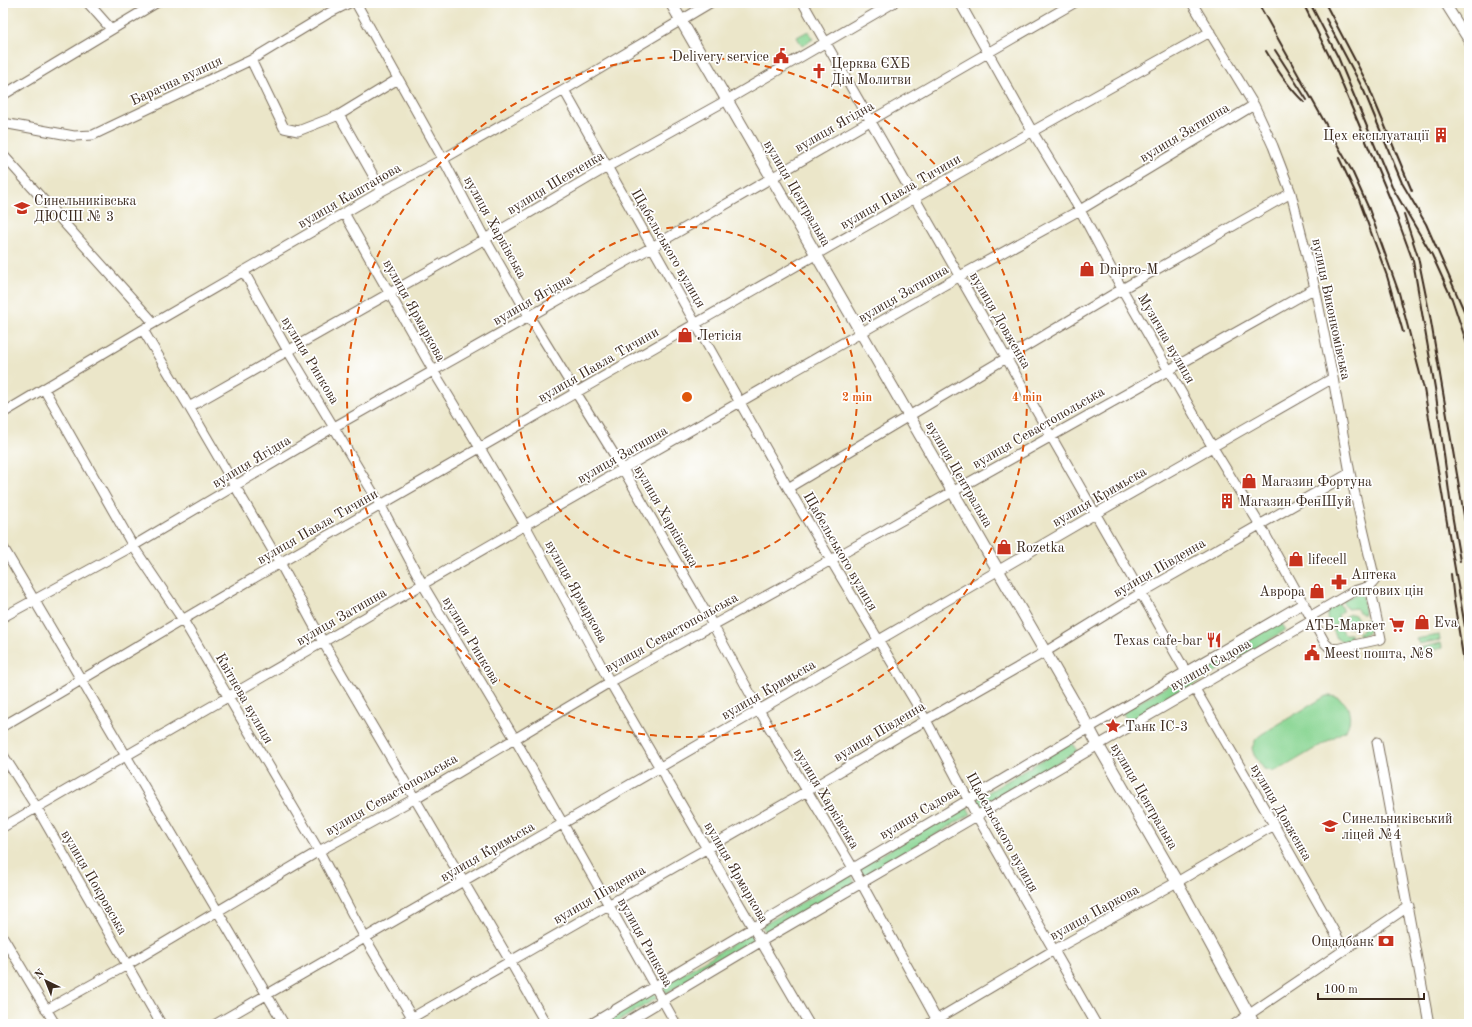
<svg xmlns="http://www.w3.org/2000/svg" width="1472" height="1027" font-family="'Old Standard TT',serif">
<style>
.green{fill:#89d593;stroke:#628058}
.lines{fill:none;stroke-linecap:round;stroke-linejoin:round}
.minor-casing{stroke:#796c5a;stroke-width:11}
.major-casing{stroke:#796c5a;stroke-width:13}
.minor{stroke:#fff;stroke-width:9}
.major{stroke:#fff;stroke-width:11}
.rail{stroke:#3b2a1e;stroke-width:2}
.ring{fill:none;stroke:#df570d;stroke-width:2;stroke-dasharray:7 5}
.labels{text-anchor:middle;stroke-width:3.5;stroke-linejoin:round;paint-order:stroke}
.poi-label{font-size:14px;fill:#3b2a1e;stroke:#fff;text-anchor:start}
.street-label{font-size:14px;fill:#3b2a1e;stroke:#fff}
.centre{fill:#df570d;stroke:#fff;stroke-width:2}
.ring-label{font-size:12px;text-anchor:middle;font-weight:bold;fill:#df570d;stroke:#fff;stroke-width:3.5;stroke-linejoin:round;paint-order:stroke}
</style>
<rect width="100%" height="100%" fill="#fff"/>
<filter id="ink" filterUnits="userSpaceOnUse"><feTurbulence type="fractalNoise" baseFrequency=".025" numOctaves="2"/><feDisplacementMap in="SourceGraphic" scale="8" xChannelSelector="R" yChannelSelector="G"/><feConvolveMatrix kernelMatrix="1 2 1 2 8 2 1 2 1" color-interpolation-filters="sRGB"/></filter>
<filter id="wash" filterUnits="userSpaceOnUse"><feTurbulence type="fractalNoise" baseFrequency=".012" numOctaves="4" result="noise"/><feDisplacementMap in="SourceGraphic" scale="16" xChannelSelector="R" yChannelSelector="G"/><feGaussianBlur stdDeviation="0.9" result="paint"/><feColorMatrix in="noise" values="0 0 0 0 0 0 0 0 0 0 0 0 0 0 0 0 0 1.4 0 .05"/><feComposite in="paint" operator="in"/></filter>
<g filter="url(#wash)">
<rect width="100%" height="100%" fill="#ebe6c9"/>
<path class="green" d="M808 31 813 39 802 46 797 37Z
M1359 593 1363 596 1364 614H1361L1356 608 1347 609 1342 601Z
M1339 603 1343 611 1338 615 1339 623 1331 627 1327 618V610Z
M1344 621a7 7 0 1 1 14 0a7 7 0 1 1-14 0Z
M1369 619 1370 629 1367 634 1359 636 1358 632 1362 631 1364 620Z
M1280 621 1286 630 1129 723 1122 712Z
M1340 628 1344 634H1350L1351 640 1343 642 1337 639 1333 630Z
M1439 635 1440 640 1419 644 1416 639Z
M1441 643 1442 648 1419 653 1420 648Z
M1326 696C1329 696 1333 696 1336 697 1350 702 1353 719 1346 730L1284 767 1272 771 1264 769 1254 755 1252 748 1256 739 1262 734Z
M1072 742 1077 751 981 807 977 799Z
M966 805 971 814 864 876 859 868Z
M850 874 855 882 767 934 762 926Z
M751 933 756 941 666 993 662 986Z
M653 991 657 998 614 1024H596Z"/>
</g>
<g filter="url(#ink)">
<g class="lines">
<defs>
<path id="minor" d="M88 3 111 29
M356 3 443 159 485 239 529 316 623 469 713 625 759 710 853 868 939 1024
M803 3 1186 672
M960 3 1032 131 1080 210 1122 289 1212 446 1260 525 1325 643 1329 647 1336 649 1381 639 1370 586
M1192 3 1254 105 1273 146 1291 193 1315 288 1333 378 1350 473 1375 580 1370 586
M1445 3 1469 41
M251 60 284 128 298 131 339 115 398 79
M564 90 788 488 926 720 977 816 1096 1024
M3 95 156 3
M339 115 382 191
M3 123 74 136 93 135 251 60 329 13 349 3
M3 155 154 323
M344 213 434 372 480 448 525 525 610 682 809 1024
M244 272 288 351 381 506 423 585 515 739 676 1024
M143 330 189 407 280 563 323 642 510 961 546 1024
M44 389 133 546 183 620 319 851 365 938 416 1024
M189 407 485 239 607 167 727 100 893 3
M3 413 154 323 382 191 443 159 564 90 710 3
M788 488 1122 289 1291 193
M3 547 284 1024
M1311 616 1354 591 1370 586
M3 617 133 546 334 427 652 247 1074 3
M1195 689 1274 825 1344 949
M3 726C96 672 187 616 280 563 590 385 898 205 1210 32
M1377 742 1429 1024
M3 755 37 808 161 1024
M3 827 525 525 960 276 1080 210 1254 105
M3 937 55 1024
M46 1010 127 965 319 851 414 799 610 682 831 560 1315 288
M216 1024 759 710 1095 514 1333 378
M401 1024 807 791 926 720 1045 652 1141 593 1350 473
M591 1024 1089 728 1304 603
M623 1024 762 941 1313 620
M929 1024 1054 950 1177 882 1274 825
M1235 1024 1409 906"/>
<path id="major" d="M671 3 1089 728 1098 745 1177 882 1254 1024"/>
</defs>
<use href="#minor" class="minor-casing"/>
<use href="#major" class="major-casing"/>
<use href="#minor" class="minor"/>
<use href="#major" class="major"/>
<path class="rail" d="M1258 3 1352 171 1369 209 1399 293 1424 389 1469 650
M1303 3 1337 72 1391 201 1413 261 1435 388 1452 514 1460 561
M1310 3 1338 57 1392 187 1432 255 1452 299 1469 350
M1325 3 1367 83 1412 191
M1326 19 1364 91 1402 183 1426 224 1469 322
M1275 50 1307 100
M1266 51C1277 70 1288 87 1304 102
M1339 158 1357 196
M1358 197 1387 276 1403 332
M1404 214 1418 257 1430 316 1469 545
M1451 574 1454 601 1469 693
M1465 588 1469 612"/>
</g>
</g>
<g class="ring">
<circle cx="687" cy="397" r="170"/>
<circle cx="687" cy="397" r="340"/>
</g>
<defs>
<symbol id="civic-bare" viewBox="-9 -9 18 18"><path d="M-.6-6.5H3V-4.5H.6V-3L4-1V1h2V6H-6V1h2V-1L-.6-3ZM-1.2 2.5V6h2.4V2.5Z" fill="#c8321e" stroke="#fff" stroke-width="2.5" paint-order="stroke"/></symbol>
<symbol id="church-bare" viewBox="-9 -9 18 18"><path d="M-1.2-6h2.4v3.5h3.3v2.4h-3.3V6h-2.4V-.1h-3.3v-2.4h3.3Z" fill="#c8321e" stroke="#fff" stroke-width="2.5" paint-order="stroke"/></symbol>
<symbol id="building-bare" viewBox="-9 -9 18 18"><path d="M-4-6H4V6H1V3H-1V6H-4ZM-2.5-4.3h1.7v1.8h-1.7ZM.8-4.3h1.7v1.8H.8ZM-2.5-1h1.7V.8h-1.7ZM.8-1h1.7V.8H.8Z" fill="#c8321e" stroke="#fff" stroke-width="2.5" paint-order="stroke"/></symbol>
<symbol id="school-bare" viewBox="-9 -9 18 18"><path d="M0-5L7-2L0 1L-7-2ZM-4 1L0 2.5L4 1V4Q0 6-4 4Z" fill="#c8321e" stroke="#fff" stroke-width="2.5" paint-order="stroke"/></symbol>
<symbol id="shop-bare" viewBox="-9 -9 18 18"><path d="M-5-2.5h2.3a2.7 3.5 0 0 1 5.4 0H5L5.5 6h-11ZM-1.5-2.5h3a1.5 2.3 0 0 0-3 0Z" fill="#c8321e" stroke="#fff" stroke-width="2.5" paint-order="stroke"/></symbol>
<symbol id="pharmacy-bare" viewBox="-9 -9 18 18"><path d="M-2-6h4v4h4v4h-4v4h-4v-4h-4v-4h4Z" fill="#c8321e" stroke="#fff" stroke-width="2.5" paint-order="stroke"/></symbol>
<symbol id="supermarket-bare" viewBox="-9 -9 18 18"><path d="M-6-5.5h2.5l.6 2H6L4.5 2H-2.5L-4.4-4H-6ZM-1.5 3.2a1.3 1.3 0 1 0 .1 0ZM3 3.2a1.3 1.3 0 1 0 .1 0Z" fill="#c8321e" stroke="#fff" stroke-width="2.5" paint-order="stroke"/></symbol>
<symbol id="restaurant-bare" viewBox="-9 -9 18 18"><path d="M-5-6h1v4h1v-4h1v4h1v-4h1v5L-1.5 .5V6h-2V.5L-5-1ZM5-6V6H3V1.5H1.5Q1.5-4 5-6Z" fill="#c8321e" stroke="#fff" stroke-width="2.5" paint-order="stroke"/></symbol>
<symbol id="sight-bare" viewBox="-9 -9 18 18"><path d="M0-6L1.8-2.2L6-1.7L2.9 1.2L3.7 5.4L0 3.3L-3.7 5.4L-2.9 1.2L-6-1.7L-1.8-2.2Z" fill="#c8321e" stroke="#fff" stroke-width="2.5" paint-order="stroke"/></symbol>
<symbol id="bank-bare" viewBox="-9 -9 18 18"><path d="M-6-4H6V4H-6ZM0-2.3a2.3 2.3 0 1 0 0 4.6a2.3 2.3 0 1 0 0-4.6Z" fill="#c8321e" stroke="#fff" stroke-width="2.5" paint-order="stroke"/></symbol>
</defs>
<g fill-rule="evenodd">
<use href="#civic-bare" x="770" y="45" width="22" height="22"/>
<use href="#church-bare" x="808" y="60" width="22" height="22"/>
<use href="#building-bare" x="1430" y="124" width="22" height="22"/>
<use href="#school-bare" x="11" y="197" width="22" height="22"/>
<use href="#shop-bare" x="1076" y="258" width="22" height="22"/>
<use href="#shop-bare" x="674" y="324" width="22" height="22"/>
<use href="#shop-bare" x="1238" y="470" width="22" height="22"/>
<use href="#building-bare" x="1216" y="490" width="22" height="22"/>
<use href="#shop-bare" x="993" y="536" width="22" height="22"/>
<use href="#shop-bare" x="1285" y="548" width="22" height="22"/>
<use href="#pharmacy-bare" x="1328" y="571" width="22" height="22"/>
<use href="#shop-bare" x="1306" y="580" width="22" height="22"/>
<use href="#shop-bare" x="1411" y="611" width="22" height="22"/>
<use href="#supermarket-bare" x="1386" y="614" width="22" height="22"/>
<use href="#restaurant-bare" x="1203" y="629" width="22" height="22"/>
<use href="#civic-bare" x="1301" y="642" width="22" height="22"/>
<use href="#sight-bare" x="1102" y="715" width="22" height="22"/>
<use href="#school-bare" x="1319" y="815" width="22" height="22"/>
<use href="#bank-bare" x="1375" y="930" width="22" height="22"/>
</g>
<g class="labels">
<g class="poi-label">
<text x="769" y="61" text-anchor="end">Delivery service</text>
<text x="831" y="68">Церква ЄХБ<tspan x="831" dy="16">Дім Молитви</tspan></text>
<text x="1429" y="140" text-anchor="end">Цех експлуатації</text>
<text x="34" y="205">Синельниківська<tspan x="34" dy="16">ДЮСШ № 3</tspan></text>
<text x="1099" y="274">Dnipro-M</text>
<text x="697" y="340">Летісія</text>
<text x="1261" y="486">Магазин Фортуна</text>
<text x="1239" y="506">Магазин ФенШуй</text>
<text x="1016" y="552">Rozetka</text>
<text x="1308" y="564">lifecell</text>
<text x="1351" y="579">Аптека<tspan x="1351" dy="16">оптових цін</tspan></text>
<text x="1305" y="596" text-anchor="end">Аврора</text>
<text x="1434" y="627">Eva</text>
<text x="1385" y="630" text-anchor="end">АТБ-Маркет</text>
<text x="1202" y="645" text-anchor="end">Texas cafe-bar</text>
<text x="1324" y="658">Meest пошта, №8</text>
<text x="1125" y="731">Танк ІС-3</text>
<text x="1342" y="823">Синельниківський<tspan x="1342" dy="16">ліцей №4</tspan></text>
<text x="1374" y="946" text-anchor="end">Ощадбанк</text>
</g>
<g class="street-label">
<text transform="translate(176 80) rotate(-25)" y="5">Барачна вулиця</text>
<text transform="translate(834 126) rotate(-30)" y="5">вулиця Ягідна</text>
<text transform="translate(1184 132) rotate(-31)" y="5">вулиця Затишна</text>
<text transform="translate(555 182) rotate(-31)" y="5">вулиця Шевченка</text>
<text transform="translate(900 191) rotate(-30)" y="5">вулиця Павла Тичини</text>
<text transform="translate(798 193) rotate(60)" y="5">вулиця Центральна</text>
<text transform="translate(349 195) rotate(-30)" y="5">вулиця Каштанова</text>
<text transform="translate(496 227) rotate(61)" y="5">вулиця Харківська</text>
<text transform="translate(669 248) rotate(60)" y="5">Щабельського вулиця</text>
<text transform="translate(903 293) rotate(-30)" y="5">вулиця Затишна</text>
<text transform="translate(532 299) rotate(-30)" y="5">вулиця Ягідна</text>
<text transform="translate(1332 309) rotate(78)" y="5">вулиця Виконкомівська</text>
<text transform="translate(415 310) rotate(61)" y="5">вулиця Ярмаркова</text>
<text transform="translate(1001 320) rotate(60)" y="5">вулиця Довженка</text>
<text transform="translate(1167 338) rotate(60)" y="5">Музична вулиця</text>
<text transform="translate(311 360) rotate(59)" y="5">вулиця Ринкова</text>
<text transform="translate(598 364) rotate(-30)" y="5">вулиця Павла Тичини</text>
<text transform="translate(1038 427) rotate(-30)" y="5">вулиця Севастопольська</text>
<text transform="translate(622 454) rotate(-30)" y="5">вулиця Затишна</text>
<text transform="translate(251 461) rotate(-31)" y="5">вулиця Ягідна</text>
<text transform="translate(960 474) rotate(60)" y="5">вулиця Центральна</text>
<text transform="translate(1099 496) rotate(-30)" y="5">вулиця Кримьска</text>
<text transform="translate(667 516) rotate(60)" y="5">вулиця Харківська</text>
<text transform="translate(317 526) rotate(-30)" y="5">вулиця Павла Тичини</text>
<text transform="translate(841 551) rotate(60)" y="5">Щабельського вулиця</text>
<text transform="translate(1159 567) rotate(-30)" y="5">вулиця Південна</text>
<text transform="translate(577 591) rotate(61)" y="5">вулиця Ярмаркова</text>
<text transform="translate(341 616) rotate(-30)" y="5">вулиця Затишна</text>
<text transform="translate(671 632) rotate(-29)" y="5">вулиця Севастопольська</text>
<text transform="translate(472 640) rotate(59)" y="5">вулиця Ринкова</text>
<text transform="translate(1210 664) rotate(-30)" y="5">вулиця Садова</text>
<text transform="translate(768 689) rotate(-30)" y="5">вулиця Кримьска</text>
<text transform="translate(245 698) rotate(60)" y="5">Квітнева вулиця</text>
<text transform="translate(879 731) rotate(-31)" y="5">вулиця Південна</text>
<text transform="translate(391 794) rotate(-30)" y="5">вулиця Севастопольська</text>
<text transform="translate(1145 796) rotate(60)" y="5">вулиця Центральна</text>
<text transform="translate(827 798) rotate(59)" y="5">вулиця Харківська</text>
<text transform="translate(919 812) rotate(-31)" y="5">вулиця Садова</text>
<text transform="translate(1282 812) rotate(60)" y="5">вулиця Довженка</text>
<text transform="translate(1003 832) rotate(61)" y="5">Щабельського вулиця</text>
<text transform="translate(487 851) rotate(-30)" y="5">вулиця Кримьска</text>
<text transform="translate(737 872) rotate(60)" y="5">вулиця Ярмаркова</text>
<text transform="translate(95 882) rotate(60)" y="5">вулиця Покровська</text>
<text transform="translate(599 894) rotate(-30)" y="5">вулиця Південна</text>
<text transform="translate(1094 912) rotate(-29)" y="5">вулиця Паркова</text>
<text transform="translate(646 942) rotate(61)" y="5">вулиця Ринкова</text>
</g>
</g>
<circle cx="687" cy="397" r="6" class="centre"/>
<g class="ring-label">
<text x="857" y="401">2 min</text>
<text x="1027" y="401">4 min</text>
</g>
<rect width="1472" height="1027" fill="none" stroke="#fff" stroke-width="16"/>
<g transform="translate(46 981) rotate(317)" stroke="#ffffff" stroke-width="3" paint-order="stroke">
<path d="M0-3L7 15L0 10L-7 15Z" fill="#3b2a1e"/>
<text y="-6" font-size="11" font-weight="bold" text-anchor="middle" fill="#3b2a1e">N</text>
</g>
<path d="M1318 993v6h106v-6" fill="none" stroke="#3b2a1e" stroke-width="2"/>
<text x="1324" y="993" font-size="12" fill="#3b2a1e" stroke="#ffffff" stroke-width="3" paint-order="stroke">100 m</text>
</svg>
